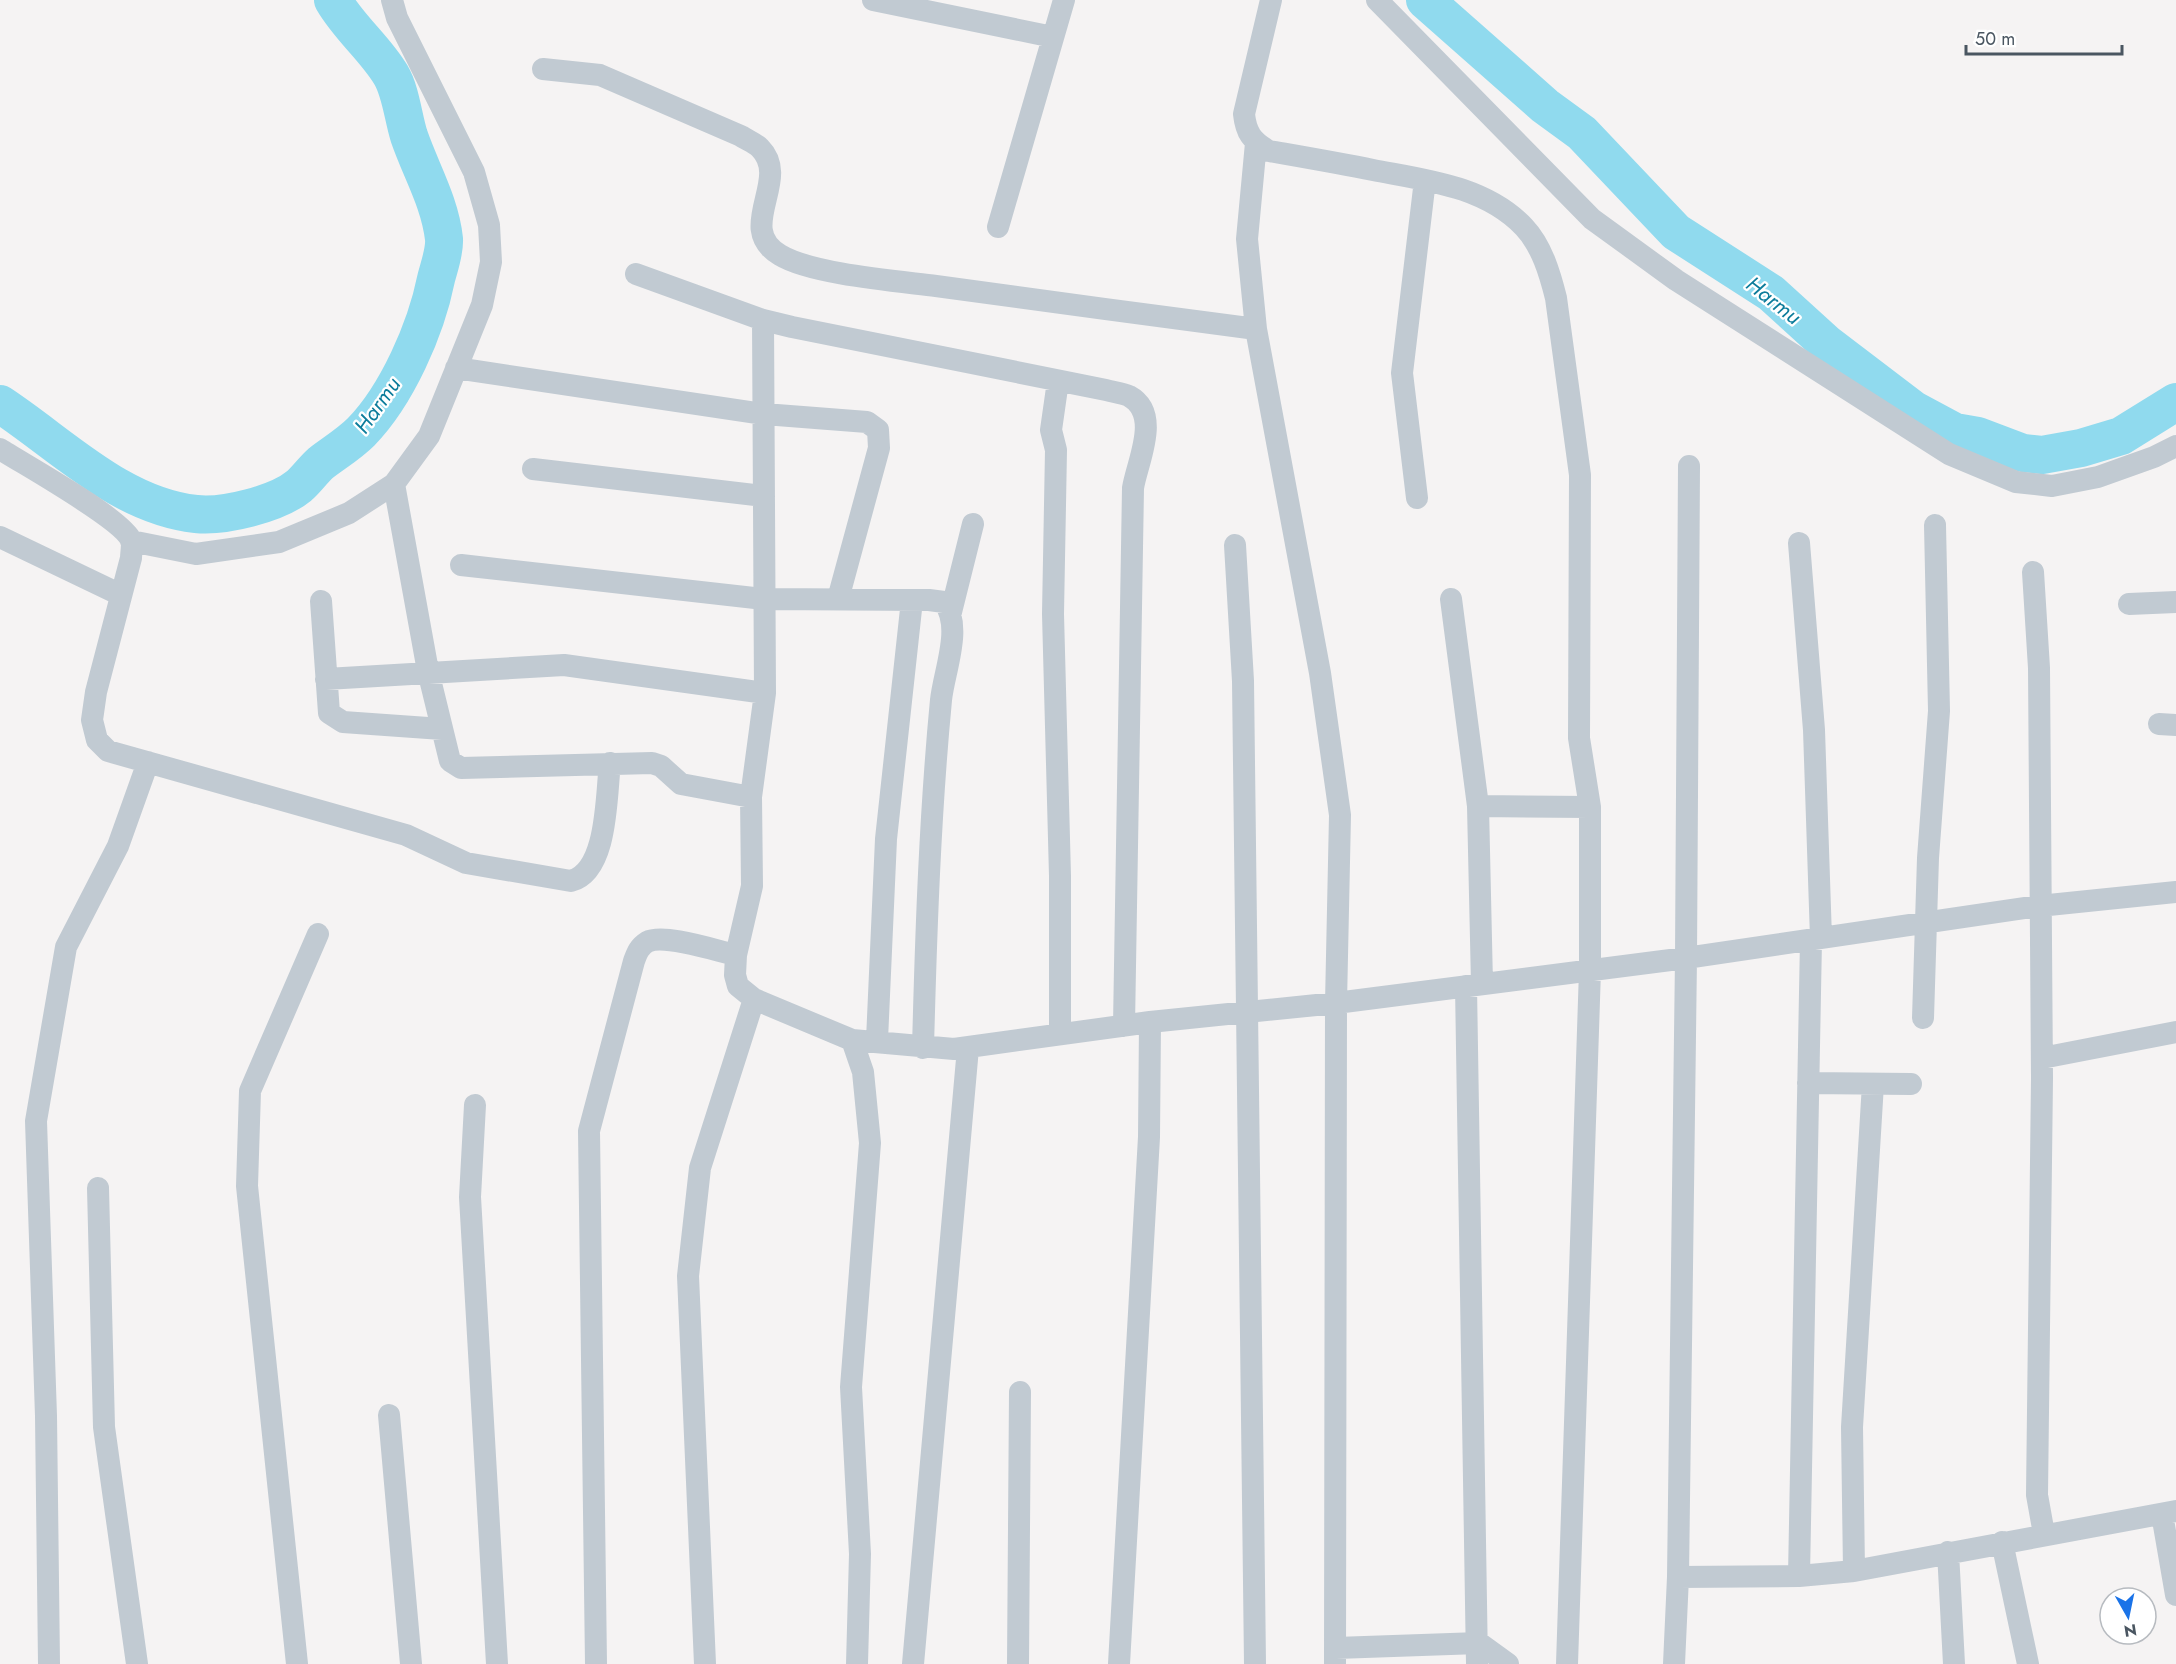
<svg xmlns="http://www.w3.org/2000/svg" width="2176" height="1664" font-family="Jost,sans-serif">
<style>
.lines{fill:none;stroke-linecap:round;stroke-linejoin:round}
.river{stroke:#90daee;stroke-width:38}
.minor{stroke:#c1cad2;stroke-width:22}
.labels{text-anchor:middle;stroke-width:4.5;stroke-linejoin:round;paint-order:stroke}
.water-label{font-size:22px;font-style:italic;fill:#0c7c9b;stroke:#fff}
</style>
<rect width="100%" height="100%" fill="#f5f3f3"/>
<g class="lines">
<path class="river" d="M1425 0 1545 106 1582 133 1676 232 1771 293 1826 343 1914 410 1955 432 1978 436 2023 453 2042 455 2081 448 2121 436 2176 402
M0 404C61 444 120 506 196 514 224 517 277 504 299 486 307 479 313 470 321 463 334 453 349 444 361 432 397 395 426 329 436 279 439 267 445 251 444 239 440 202 421 171 409 136 403 117 401 92 391 75 375 48 349 28 333 0"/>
<path class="minor" d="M873 0 1053 37
M1271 0 1244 114C1246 133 1252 141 1269 151 1303 157 1338 163 1373 170 1425 180 1485 186 1524 227 1542 246 1550 274 1556 298L1580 475 1579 738 1590 807V970L1567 1664
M1377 0 1592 219 1676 280 1949 454 2016 482 2052 486 2098 477 2154 457 2176 446
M543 69 600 75 741 136C747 140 755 143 760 148 792 180 734 228 780 255 811 274 897 281 936 286 1043 301 1149 315 1256 329
M1256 143 1247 239 1256 329 1320 673 1340 815 1336 1003 1335 1664
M998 227 1064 0
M636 274 763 320 792 327 1106 390C1113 392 1123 393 1129 396 1162 414 1137 462 1133 488L1124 1026
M456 368 764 414 867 422 878 430 879 448 838 599
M1058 381 1051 430 1056 450 1053 614 1060 876V1034
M0 449C25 465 121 518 131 540 133 544 131 553 131 558L96 692 92 720 97 740 108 751 406 835 466 863 571 881C608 871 606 796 610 763
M533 469 764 496
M394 484 428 671 450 761 461 768 652 763 661 766 681 784 751 797
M1417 498 1402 373 1425 180
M0 537 121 595
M131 541 196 554 279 542 349 513 394 484 429 436 482 305 491 262 489 225 474 172 397 18 392 0
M1799 543 1814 730 1821 938
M1235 545 1243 681 1255 1664
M461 565 764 599 929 600 944 602C963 627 944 671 941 700 930 815 926 932 923 1048
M2033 572 2039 668 2042 1078 2037 1495 2044 1534
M1451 599 1478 806 1482 984
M321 601 329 713 343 722 442 729
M2129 604 2176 602
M951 612 973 524
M326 679 564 665 765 693
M2159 724 2176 725
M1478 806 1590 807
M736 955 752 886 751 797 765 693 763 320
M1466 986 1477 1664
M1923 1018 1928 858 1939 711 1935 525
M852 1040 863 1072 870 1143 851 1387 860 1554 857 1664
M877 1040 886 839 912 600
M2042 1058 2176 1032
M1808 1083 1911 1084
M475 1105 470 1197 497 1664
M98 1188 104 1427 137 1664
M389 1415 411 1664
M2162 1514 2176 1595
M2002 1542 2028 1664
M1948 1552 1954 1664
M1854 1571 1852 1427 1873 1084
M1799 1576 1811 940
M1678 1577 1799 1576 1854 1571 2176 1511
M1336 1648 1479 1643 1508 1664
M49 1664 46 1416 36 1121 66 947 118 846 148 762
M297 1664 247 1186 250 1091 318 934
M596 1664 589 1131 634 961C637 953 639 947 647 942 664 933 717 951 736 955L735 975 738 986 754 999 852 1040 954 1049 1150 1022 1336 1003 1686 958 2039 906 2176 892
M705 1664 688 1276 700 1168 754 999
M913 1664 968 1048
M1018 1664 1020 1392
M1119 1664 1149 1137 1150 1022
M1674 1664 1678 1577 1686 958 1689 466"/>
</g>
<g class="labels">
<g class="water-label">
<text transform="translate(1774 300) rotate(38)" y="8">Harmu</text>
<text transform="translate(377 405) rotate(-55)" y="8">Harmu</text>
</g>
</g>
<g transform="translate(2128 1616) rotate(171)"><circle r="28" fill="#ffffff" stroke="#b7bbc0" stroke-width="1.5"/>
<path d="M0-4.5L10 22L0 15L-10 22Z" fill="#1a73e8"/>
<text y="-9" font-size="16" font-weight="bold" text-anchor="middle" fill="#4a5661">N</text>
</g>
<path d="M1966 45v9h156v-9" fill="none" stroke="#4a5661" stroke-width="3"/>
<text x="1975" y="45" font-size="18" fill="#4a5661" stroke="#ffffff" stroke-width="4.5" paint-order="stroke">50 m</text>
</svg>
